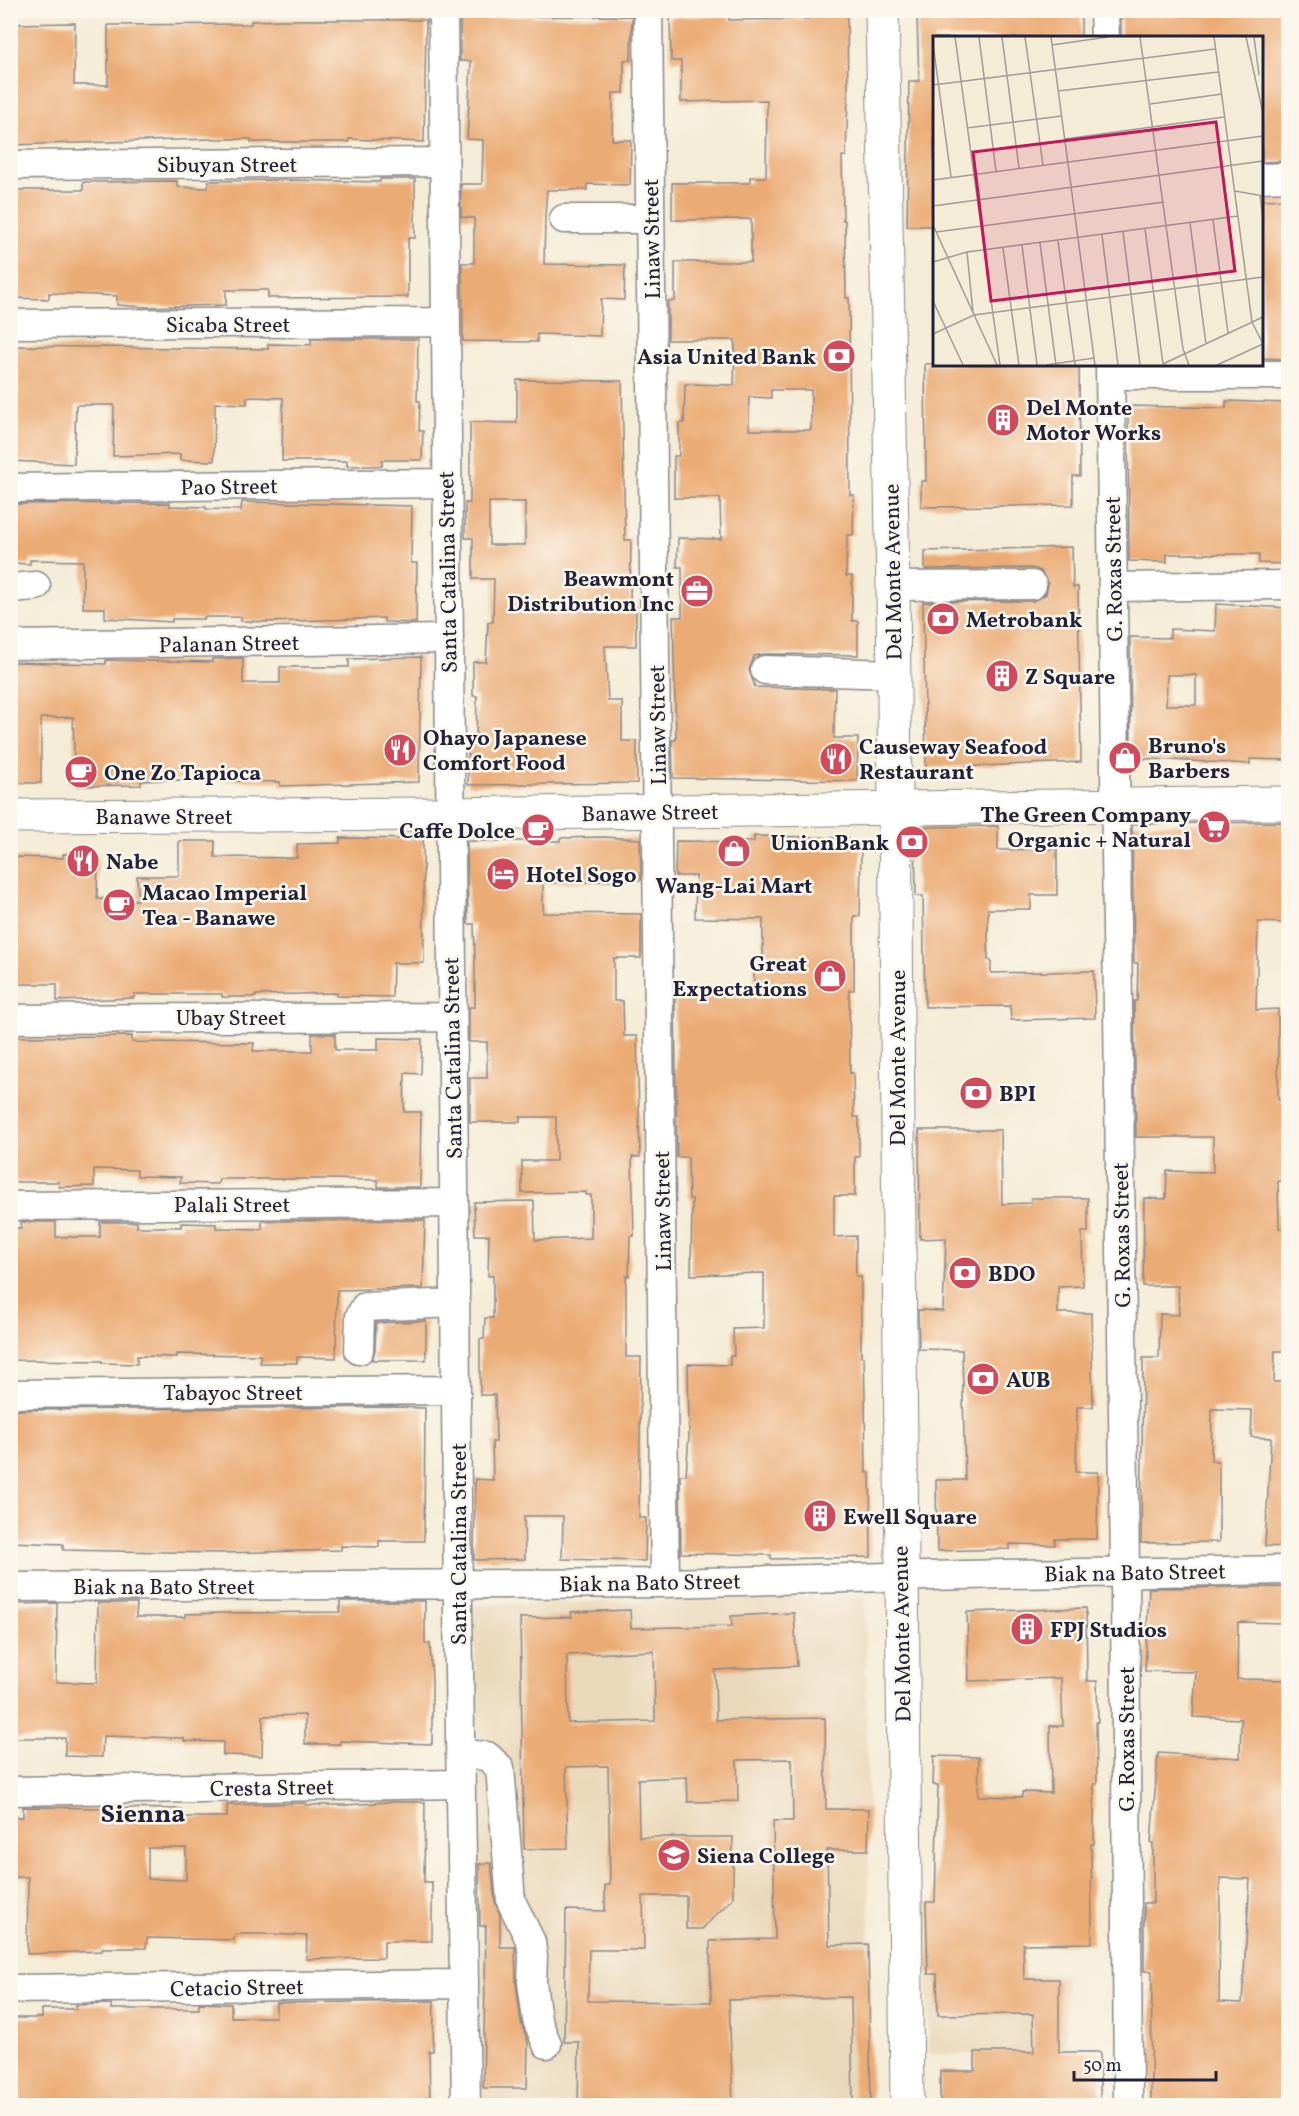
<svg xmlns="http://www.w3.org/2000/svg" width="1299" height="2116" font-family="Vollkorn,serif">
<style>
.built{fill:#ead8ba}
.building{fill:#ebab74;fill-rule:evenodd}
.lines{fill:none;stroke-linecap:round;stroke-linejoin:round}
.minor-casing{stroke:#8b8788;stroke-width:31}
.major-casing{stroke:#8b8788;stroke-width:35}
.minor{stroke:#fff;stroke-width:28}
.major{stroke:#fff;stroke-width:33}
.labels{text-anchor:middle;stroke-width:5;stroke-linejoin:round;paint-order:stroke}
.street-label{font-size:22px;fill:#22223b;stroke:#fbf7ec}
.poi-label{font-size:22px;font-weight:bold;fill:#22223b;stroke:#fbf7ec;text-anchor:start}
.quarter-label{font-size:26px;font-weight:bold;fill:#22223b;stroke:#fbf7ec}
.inset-road{fill:none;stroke:#a09b98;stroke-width:1.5}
.view{fill:#c2185b;fill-opacity:0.15;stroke:#c2185b;stroke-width:3}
.inset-edge{fill:none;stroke:#22223b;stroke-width:3}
</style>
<rect width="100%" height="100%" fill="#fbf7ec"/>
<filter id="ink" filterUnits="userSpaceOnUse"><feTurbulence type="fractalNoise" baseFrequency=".0167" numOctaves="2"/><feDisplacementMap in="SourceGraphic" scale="12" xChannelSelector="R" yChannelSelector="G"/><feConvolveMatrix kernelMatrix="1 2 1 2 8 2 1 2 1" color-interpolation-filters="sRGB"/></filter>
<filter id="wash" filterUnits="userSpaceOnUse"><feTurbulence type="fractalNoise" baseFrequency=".008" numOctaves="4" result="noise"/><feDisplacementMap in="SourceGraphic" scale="24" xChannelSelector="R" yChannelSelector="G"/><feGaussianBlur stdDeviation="1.35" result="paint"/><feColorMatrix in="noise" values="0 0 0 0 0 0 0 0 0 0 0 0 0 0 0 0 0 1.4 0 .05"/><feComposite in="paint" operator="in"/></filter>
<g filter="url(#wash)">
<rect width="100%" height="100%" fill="#f4ecd6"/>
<path class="built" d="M865 1596 872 2105H483L474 1605Z
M1066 1974 1065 2055 929 2054 927 1977Z"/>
<g id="blocks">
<path class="building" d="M996 10 1081 12V38H934V226H907L909 81H919L917 16 996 14Z
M1121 10H1288L1287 161 1262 162V38H1121Z
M809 13H847L848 97 846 156H842L843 220H845L846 298H849L850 495H854L853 535H847L846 576H852V621H858V655L765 654 754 656 749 670 755 687 835 689 834 738H858L857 781 673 778 672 740H676L673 617H682V567H677L678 538 721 539 720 498H674V456H679V423H684L685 384 734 385 735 340H668V301H675V262H751V219L672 220V183H750V177H766L767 100 681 102V61H671L670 17 729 16V20L809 19ZM771 390H811V430H749V397L771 398Z
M632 16 631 60H624V93H613L612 140H631L630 185 587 184V190H547L545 216 544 264 625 265 624 300 601 299 600 336 537 334V342L463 341 462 263H474V218L461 217V184H482L483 140 467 139 471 61H460V17Z
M282 20H426L424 142 349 139V142H251V139H211L10 145V24L75 23 74 85H108V25L251 24V21Z
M380 179H415V238H408V297L268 298V290H226V305L145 307 117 305V296L49 293V299L10 298V190H83V182L177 181V187L208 188 209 181 285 180 380 182Z
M1287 199 1288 359 1262 358V200Z
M311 339H418L417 401H420L419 431H423L422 460H382V466H347V461H282L283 398 247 397V404L215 403 214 461 180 460V454L113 456 114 405H76L74 464 10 461V346L268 349V344L311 345Z
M925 364H1079L1080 476H1073V505L921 507V481H926Z
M517 380 622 381 625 540H631L630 606H636V646H605L608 701H622V741H637V783L468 785V739L476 740 477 696H473V662H486L488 622H493L494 579H473V538H465V503H470V422L517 423ZM489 502H525V545H489Z
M1226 401 1288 403V564L1259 563V554H1167V562L1129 561 1128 406 1226 408Z
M242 502 412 506 411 563H417L416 623 384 622V618L267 622 241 621V617H204V619H172V622L105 618V608H83V561L30 560V564L10 563V504L170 503V506L206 507V509L241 510Z
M1072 547 1073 587H1078L1081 762 926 768 923 602 1033 601 1046 594 1048 584 1041 571 1032 568 925 569V551Z
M1216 604 1288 608V760L1250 759V764L1131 758 1130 637 1170 638V629L1215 631ZM1167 675H1196V705H1166Z
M421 657 419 782 280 786V782L170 780 141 781V785L75 786 73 717 41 718V783H10V662L106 664V660L212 662V659L243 658V683H280V667H349V659Z
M1288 822 1286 923 1258 922 1256 1010 1278 1009V1100H1288L1287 1181H1278L1279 1228H1286L1288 1351H1275L1274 1382H1288V1547L1265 1546 1271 1438 1251 1437 1252 1410 1212 1409 1211 1461H1219V1542L1141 1543 1143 1358H1159L1160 1314 1179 1315 1178 1286H1143L1144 1198 1166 1199 1167 1171 1213 1172V1137H1136L1134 1001H1137L1138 963H1134L1132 824Z
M998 826V850L1057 849V895H1031V909H988V960H991V973L1094 971 1095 1018 1011 1020 1010 1006 925 1007 923 896H916L915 827Z
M754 836 848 838V843L861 844 860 916H854V990H849L850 1073H853L854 1117H859V1157H855V1196H834V1237L856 1236V1276H861V1357H864L865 1399 866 1473H870L871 1557 771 1559V1555L681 1553 680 1475H686L689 1436 688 1364 730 1365V1356H734L733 1329 764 1328V1273L691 1275 692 1199H689L688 1157H677L675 996 754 994V960H763V919L695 918 696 876H675L676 841 754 842Z
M603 837 640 839 641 880 543 883V913L641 914V958H614V1001H623L624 1036H637L640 1157H632L634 1236H630L629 1276H626V1357H641L639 1518H646L645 1561 562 1559 563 1516H524L525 1559 474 1560 475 1479 493 1480 492 1442H496L495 1395H480V1339H484L485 1318H493V1276H488L489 1235H475L474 1202 534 1201 535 1240 591 1238V1195H586V1192L522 1193V1161H556V1117H520V1122H470V1078H487V1042H469V1007H475V961L474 924H468L467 841H560V838Z
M340 838 423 839 424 963H393L392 997 337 996V993L256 995V997H222V994H134V998L57 1001V984H10V857L63 858V854L98 855 97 899 138 900 137 876H179V841H215V857L297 858V844L340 843Z
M312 1034H335V1050H378V1038L422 1039 421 1074 405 1073 404 1112H421L420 1187H378V1180L324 1179H219L218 1184 180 1183 181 1177 137 1176V1170L94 1169V1186L59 1187V1182H10V1037L132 1036V1042L254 1043 253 1051H312Z
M919 1130H1001L1002 1204 1031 1203V1198H1088V1232H1082L1083 1286 1058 1287V1313H1091L1093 1407H1077L1076 1472H1098L1097 1539H1055V1545L1010 1544V1549L937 1551 936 1480H965L962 1350 919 1349 918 1310 943 1311 946 1238 920 1239Z
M425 1220 423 1288 337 1290 336 1358 297 1357V1363H260V1355L177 1354V1357L137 1356V1364L102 1363V1361L10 1360V1228H21V1222H56V1237H100V1222H137V1227H181V1223L216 1224V1228L262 1229V1221Z
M426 1321V1360H372L375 1350 376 1323Z
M393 1407 425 1408 424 1541H379V1547L341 1546V1550L219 1553 63 1550V1544L10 1542V1410Z
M1288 1587V1623L1238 1622 1237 1679 1288 1680V2106H1263V2102L1151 2101 1152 1971H1144V1903H1153V1843H1151L1158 1753 1240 1758 1241 1719 1193 1717 1196 1672 1145 1671 1149 1588ZM1220 1878 1250 1879 1242 2003 1219 2002Z
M340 1601H425V1644H430L432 1680V1744L340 1741V1744H305V1715L263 1716 262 1756 223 1755V1742L184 1741V1738L103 1736 102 1757 65 1756V1738H10V1604L57 1603 56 1682 97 1683 98 1603H137L136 1617H185V1614L223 1613 340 1612Z
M1086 1608 1087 1681H1097L1098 1722H1096L1097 1784H1094V1844H1091L1092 1943 1023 1944 1024 1979H1059V2052H1100V2106H940V2071H975V2052H1034L1033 2014 938 2015 937 1974H928L926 1902H935L938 1785H933L934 1756 979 1757 978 1796 1022 1797V1792L1051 1793 1050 1726H1063L1061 1678 969 1681 967 1612Z
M630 1610 631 1628 732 1626 731 1616 794 1613 797 1666 715 1670 716 1720 825 1718 826 1809H869L868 1850H827L829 1945 868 1944 871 2106H853L851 1997 729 2000 733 2106H578L579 2042H564L566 1910 605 1911V1885H610L608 1766 566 1767 568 1848 524 1849 520 1618 572 1617 571 1612ZM654 1651 655 1721 568 1723 567 1655ZM792 1759 793 1821H773L775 1939 710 1941 711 2002 588 2001 589 1950H644L643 1896H686V1929H702L733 1898V1837H639L638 1779 687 1777 688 1802 738 1801 737 1760Z
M389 1802H425L424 1882H432V1941H384V1958L306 1959 307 1936 272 1934H235L234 1940 147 1938 146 1948H102V1951L27 1954 28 1877H10V1817H23V1807L181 1809V1817H227V1805L306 1803V1805H346ZM148 1848H186V1880L148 1879Z
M491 1863 495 1902 500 1915V1947H515L516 1984 521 2022 528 2042 527 2088H483L486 1926H480L479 1864Z
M434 2001 433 2051H429L430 2106H10V2018H42V2009H76V2005L111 2004V2009H199V2003L231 2004V2017H276V2003Z"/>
</g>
</g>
<g filter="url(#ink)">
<use href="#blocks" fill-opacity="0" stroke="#8b8788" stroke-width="1.5"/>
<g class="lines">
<defs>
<path id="minor" d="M443 10 458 1610 466 2106
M648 10 665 1583
M1104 10 1105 38
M10 165 444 162
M1262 178 1288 177
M564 219H650
M10 324 445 322
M1110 364 1125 1573 1128 2106
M1110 375H1288
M10 488 447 483
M893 586 1032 585
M1113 587 1288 585
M10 588 36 586
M10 645 448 639
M765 670 894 674
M10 1019 452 1017
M10 1206 454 1203
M359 1350 360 1316 365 1307 455 1303
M10 1394 456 1390
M10 1587 665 1583 1005 1574 1288 1570
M460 1754 487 1756 500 1768 511 1901 531 1942 533 1957 532 1982 537 2020 547 2044
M10 1791 461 1784
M10 1989 463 1984"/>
<path id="major" d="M882 10 893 586 907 2106
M10 816 449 814 1288 803"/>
</defs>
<use href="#minor" class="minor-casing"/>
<use href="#major" class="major-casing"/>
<use href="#minor" class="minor"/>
<use href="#major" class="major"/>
</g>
</g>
<defs>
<symbol id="bank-disc" viewBox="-11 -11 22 22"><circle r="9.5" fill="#d1495b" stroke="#fbf7ec"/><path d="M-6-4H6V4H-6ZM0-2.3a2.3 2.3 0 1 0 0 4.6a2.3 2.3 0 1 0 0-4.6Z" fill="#fff"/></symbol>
<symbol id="building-disc" viewBox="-11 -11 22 22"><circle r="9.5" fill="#d1495b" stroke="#fbf7ec"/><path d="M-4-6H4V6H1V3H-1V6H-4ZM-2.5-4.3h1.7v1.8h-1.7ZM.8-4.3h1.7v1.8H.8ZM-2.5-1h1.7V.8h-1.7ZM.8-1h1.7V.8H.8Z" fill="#fff"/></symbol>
<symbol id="office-disc" viewBox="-11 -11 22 22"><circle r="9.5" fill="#d1495b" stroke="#fbf7ec"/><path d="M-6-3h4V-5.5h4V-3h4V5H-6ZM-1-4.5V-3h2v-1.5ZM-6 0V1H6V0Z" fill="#fff"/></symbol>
<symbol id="restaurant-disc" viewBox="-11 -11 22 22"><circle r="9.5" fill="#d1495b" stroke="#fbf7ec"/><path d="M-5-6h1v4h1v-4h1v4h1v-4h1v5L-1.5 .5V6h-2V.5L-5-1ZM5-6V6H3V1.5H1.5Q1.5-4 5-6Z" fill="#fff"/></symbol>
<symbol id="shop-disc" viewBox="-11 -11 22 22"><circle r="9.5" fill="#d1495b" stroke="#fbf7ec"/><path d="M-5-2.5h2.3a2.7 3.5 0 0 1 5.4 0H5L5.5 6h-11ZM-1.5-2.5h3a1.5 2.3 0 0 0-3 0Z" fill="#fff"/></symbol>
<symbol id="cafe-disc" viewBox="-11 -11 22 22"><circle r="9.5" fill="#d1495b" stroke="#fbf7ec"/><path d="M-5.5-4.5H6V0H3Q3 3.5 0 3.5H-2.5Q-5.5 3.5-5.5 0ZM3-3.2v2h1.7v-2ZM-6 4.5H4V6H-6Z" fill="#fff"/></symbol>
<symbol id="supermarket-disc" viewBox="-11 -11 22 22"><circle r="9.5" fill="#d1495b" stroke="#fbf7ec"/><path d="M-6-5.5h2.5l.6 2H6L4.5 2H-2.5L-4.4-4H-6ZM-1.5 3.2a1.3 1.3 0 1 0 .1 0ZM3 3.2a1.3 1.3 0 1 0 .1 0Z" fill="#fff"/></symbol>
<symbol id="hotel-disc" viewBox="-11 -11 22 22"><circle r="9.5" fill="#d1495b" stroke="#fbf7ec"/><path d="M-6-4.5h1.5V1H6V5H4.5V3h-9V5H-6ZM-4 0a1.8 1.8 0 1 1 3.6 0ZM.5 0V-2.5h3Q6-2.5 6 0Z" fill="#fff"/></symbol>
<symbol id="university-disc" viewBox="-11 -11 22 22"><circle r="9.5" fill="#d1495b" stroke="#fbf7ec"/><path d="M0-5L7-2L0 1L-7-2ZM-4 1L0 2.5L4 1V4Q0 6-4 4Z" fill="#fff"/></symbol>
</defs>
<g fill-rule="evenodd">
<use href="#bank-disc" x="820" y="337" width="38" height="38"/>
<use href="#building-disc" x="984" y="401" width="38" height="38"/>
<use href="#office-disc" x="678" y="572" width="38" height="38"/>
<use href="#bank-disc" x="924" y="600" width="38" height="38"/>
<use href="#building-disc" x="983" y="657" width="38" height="38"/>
<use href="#restaurant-disc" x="381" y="731" width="38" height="38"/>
<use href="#shop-disc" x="1106" y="739" width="38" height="38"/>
<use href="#restaurant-disc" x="817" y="740" width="38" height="38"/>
<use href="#cafe-disc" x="62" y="753" width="38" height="38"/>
<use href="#supermarket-disc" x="1195" y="808" width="38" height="38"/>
<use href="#cafe-disc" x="519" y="811" width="38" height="38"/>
<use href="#bank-disc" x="893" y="823" width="38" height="38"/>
<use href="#shop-disc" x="715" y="832" width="38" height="38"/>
<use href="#restaurant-disc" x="64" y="842" width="38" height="38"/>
<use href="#hotel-disc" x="484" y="855" width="38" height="38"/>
<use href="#cafe-disc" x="100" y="886" width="38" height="38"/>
<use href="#shop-disc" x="811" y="957" width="38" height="38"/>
<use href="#bank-disc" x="957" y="1074" width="38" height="38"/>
<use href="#bank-disc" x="946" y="1254" width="38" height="38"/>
<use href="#bank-disc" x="964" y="1360" width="38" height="38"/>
<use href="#building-disc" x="801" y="1497" width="38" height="38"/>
<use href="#building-disc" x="1008" y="1610" width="38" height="38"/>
<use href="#university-disc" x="655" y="1836" width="38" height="38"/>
</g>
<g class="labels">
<g class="street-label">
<text x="227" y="172">Sibuyan Street</text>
<text transform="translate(651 239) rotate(-91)" y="8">Linaw Street</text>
<text x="228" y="332">Sicaba Street</text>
<text transform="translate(229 486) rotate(-1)" y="8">Pao Street</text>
<text transform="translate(1113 569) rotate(-91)" y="8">G. Roxas Street</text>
<text transform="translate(447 572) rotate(-91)" y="8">Santa Catalina Street</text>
<text transform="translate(892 572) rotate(-91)" y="8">Del Monte Avenue</text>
<text transform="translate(229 643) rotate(-1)" y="8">Palanan Street</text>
<text transform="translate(657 725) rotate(-91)" y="8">Linaw Street</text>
<text transform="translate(650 812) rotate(-1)" y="8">Banawe Street</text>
<text x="164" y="824">Banawe Street</text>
<text x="231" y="1025">Ubay Street</text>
<text transform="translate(452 1058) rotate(-91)" y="8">Santa Catalina Street</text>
<text transform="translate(897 1058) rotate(-90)" y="8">Del Monte Avenue</text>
<text x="232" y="1212">Palali Street</text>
<text transform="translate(662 1211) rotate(-91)" y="8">Linaw Street</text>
<text transform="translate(1121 1235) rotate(-91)" y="8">G. Roxas Street</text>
<text x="233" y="1400">Tabayoc Street</text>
<text transform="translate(458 1544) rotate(-90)" y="8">Santa Catalina Street</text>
<text transform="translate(1135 1572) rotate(-1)" y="8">Biak na Bato Street</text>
<text transform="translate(650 1582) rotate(-1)" y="8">Biak na Bato Street</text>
<text x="164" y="1594">Biak na Bato Street</text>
<text transform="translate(901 1634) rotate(-91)" y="8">Del Monte Avenue</text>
<text transform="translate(1126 1739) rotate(-90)" y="8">G. Roxas Street</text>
<text transform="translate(272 1787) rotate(-1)" y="8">Cresta Street</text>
<text transform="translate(237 1987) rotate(-1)" y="8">Cetacio Street</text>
</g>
<g class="poi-label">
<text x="816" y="364" text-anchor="end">Asia United Bank</text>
<text x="1026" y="415">Del Monte<tspan x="1026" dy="25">Motor Works</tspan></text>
<text x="674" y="586" text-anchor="end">Beawmont<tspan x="674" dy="25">Distribution Inc</tspan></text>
<text x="966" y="627">Metrobank</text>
<text x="1025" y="684">Z Square</text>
<text x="423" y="745">Ohayo Japanese<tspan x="423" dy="25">Comfort Food</tspan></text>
<text x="1148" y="753">Bruno's<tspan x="1148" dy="25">Barbers</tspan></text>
<text x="859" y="754">Causeway Seafood<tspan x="859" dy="25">Restaurant</tspan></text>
<text x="104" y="780">One Zo Tapioca</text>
<text x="1191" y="822" text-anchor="end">The Green Company<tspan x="1191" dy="25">Organic + Natural</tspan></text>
<text x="515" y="838" text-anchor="end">Caffe Dolce</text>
<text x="889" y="850" text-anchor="end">UnionBank</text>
<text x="106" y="869">Nabe</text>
<text x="526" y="882">Hotel Sogo</text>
<text x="734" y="893" text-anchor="middle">Wang-Lai Mart</text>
<text x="142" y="900">Macao Imperial<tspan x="142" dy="25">Tea - Banawe</tspan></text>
<text x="807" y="971" text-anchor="end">Great<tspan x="807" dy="25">Expectations</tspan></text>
<text x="999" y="1101">BPI</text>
<text x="988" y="1281">BDO</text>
<text x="1006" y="1387">AUB</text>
<text x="843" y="1524">Ewell Square</text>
<text x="1050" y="1637">FPJ Studios</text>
<text x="697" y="1863">Siena College</text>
</g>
<g class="quarter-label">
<text x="143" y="1822">Sienna</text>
</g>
</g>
<g transform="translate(933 36)">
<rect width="330" height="330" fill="#f4ecd6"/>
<path class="inset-road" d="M22 1 67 329M46 1 63 135M69 1 86 132M92 1 110 129M118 1 162 329M207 1 250 313 256 329M281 1 319 286 330 308M313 1 330 77M321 1 326 39M0 8 18 141M119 9 175 1M0 49 282 13M125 55 285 36M217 68 289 58M34 92 129 80M132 103 291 81M0 144 330 100M302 155 330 160M327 159 330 183M0 170 330 125M280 184 295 297M257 187 273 308M0 189 64 329M212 193 230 328M3 196 231 166M190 196 207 329M169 199 185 329M125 205 142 329M107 207 123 329M89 209 104 329M70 212 86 329M34 216 40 276M0 226 34 216 305 180M0 265 30 329M0 298 41 279 330 241M230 328 330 281M113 329 161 322M284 329 330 308"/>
<path class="view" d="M283 86 302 235 58 265 40 116Z"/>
<rect width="330" height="330" class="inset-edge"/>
</g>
<rect width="1299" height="2116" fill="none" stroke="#fbf7ec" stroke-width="36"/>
<path d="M1074 2071v9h142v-9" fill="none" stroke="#22223b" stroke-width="3"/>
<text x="1083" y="2071" font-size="18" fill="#22223b" stroke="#fbf7ec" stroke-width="4.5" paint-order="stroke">50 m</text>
</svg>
